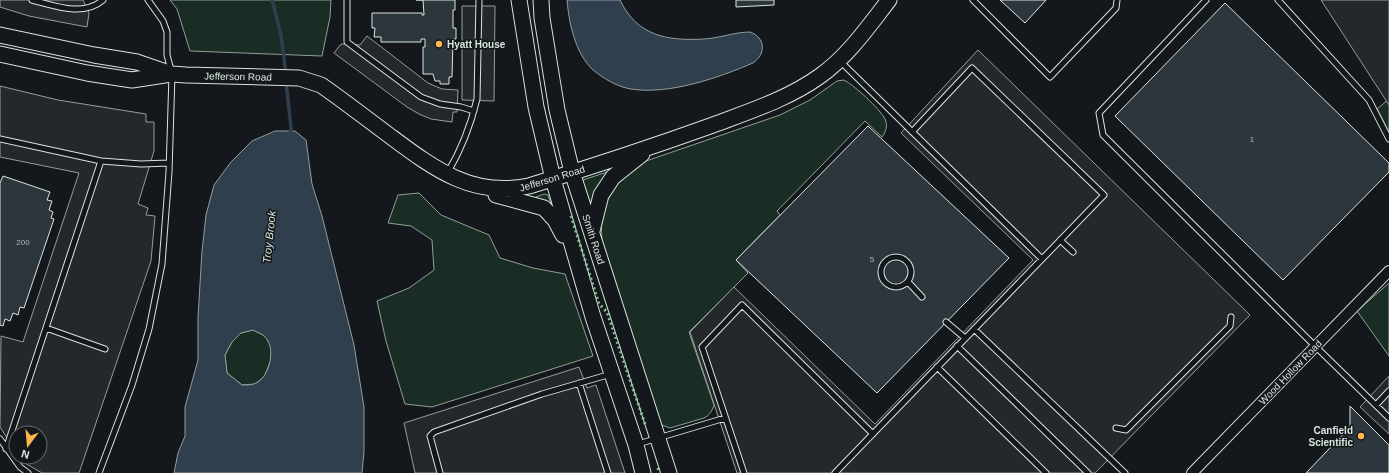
<svg xmlns="http://www.w3.org/2000/svg" width="1389" height="473" font-family="Helvetica,sans-serif">
<style>
.green{fill:#1a2d24;stroke:#939e99}
.parking{fill:#24282b;stroke:#939e99}
.water{fill:#2f3f4d;stroke:#939e99;fill-rule:evenodd}
.lines{fill:none;stroke-linecap:round;stroke-linejoin:round}
.stream{stroke:#2f3f4d;stroke-width:3.5}
.building{fill:#2c363c;stroke:#d8e6dc}
.lane-casing{stroke:#d8e6dc;stroke-width:7}
.street-casing{stroke:#d8e6dc;stroke-width:12}
.secondary-casing{stroke:#d8e6dc;stroke-width:17}
.lane{stroke:#14181c;stroke-width:5}
.street{stroke:#14181c;stroke-width:10}
.secondary{stroke:#14181c;stroke-width:15}
.hedge{stroke:#8ac095;stroke-width:3;stroke-dasharray:2 3;stroke-linecap:butt}
.poi-dot{fill:#ffb74d;stroke:#14181c;stroke-width:1.5}
.labels{text-anchor:middle;stroke-width:3;stroke-linejoin:round;paint-order:stroke}
.number-label{font-size:8px;fill:#adbab4}
.poi-label{font-size:10px;font-weight:bold;fill:#d8e6dc;stroke:#14181c;text-anchor:start}
.street-label{font-size:10px;fill:#d8e6dc;stroke:#14181c}
.water-label{font-size:11px;font-style:italic;fill:#d8e6dc;stroke:#14181c}
</style>
<rect width="100%" height="100%" fill="#14181c"/>
<path class="green" d="M170 0H331L330 17 322 56 190 51 177 9Z
M844 80C854 85 880 109 885 119 888 125 886 132 882 137L865 121 777 211 780 215 736 260 748 273 689 332 714 405C712 411 710 415 704 418L670 428 662 425 659 421 602 240C598 204 615 178 646 161L780 115 810 100 837 81Z
M1389 99V133L1377 109Z
M610 171 591 207 589 206 581 182 583 180Z
M419 193 441 215 489 235 500 258 533 268 565 274 593 356 432 407 405 404 386 341 377 301 409 288 434 270 432 240 411 226 388 223 398 195Z
M544 194 548 195 552 206 537 200 536 197Z
M1389 283V356L1357 311Z
M253 330 265 336 271 346V360L264 377 255 384 242 385 227 373 225 355 232 342 241 333Z"/>
<path class="parking" d="M0 0H83L89 13 87 27 29 16 0 7Z
M1321 0H1389V105Z
M462 6H495L494 101 462 100Z
M367 36 428 83 442 89 458 90 457 112H453L452 122 431 119 419 114 407 107 334 53 341 44 360 45Z
M978 50 1250 315 1095 473H737L690 332 734 287 875 424 1033 260 901 133Z
M0 86 58 100 146 114V122H154V151L138 204 148 208 146 215 155 216 151 261 79 473H42L23 462 20 457H40V433H16V452L0 427 1 336 23 342 79 173 0 157Z
M579 367 587 388 596 385 625 473H415L404 423Z
M1389 376V434L1360 407Z"/>
<path class="water" d="M567 0H620C637 36 667 41 704 39 720 38 735 32 750 32 766 38 766 54 753 63 718 78 669 95 631 89 618 87 604 79 593 70 575 53 569 23 567 0Z
M275 131H295L306 140 312 184 322 216 354 345 364 407V452L362 473H174L178 453 185 436V407L198 360V317L202 251 206 215 214 185 231 162 252 141ZM253 330C256 332 261 333 264 336 277 346 270 379 254 384 251 385 245 385 242 385L227 373 225 355 232 342 241 333Z"/>
<g class="lines">
<path class="stream" d="M272 0 281 35 286 75
M286 81 291 128 290 134"/>
</g>
<path class="building" d="M416 0H455V10H453V28H456V39H453L452 77H449V84H440V81H435L433 74H423V47H425V39H421V42H381V37H374L375 28H372V13H422V15H424L423 0Z
M736 0H774V5L736 7Z
M1000 0H1046L1025 23Z
M1225 3 1389 163V172L1283 280 1115 116Z
M868 126 1009 258 877 393 736 260Z
M3 176 50 192 47 200 52 201 49 210 53 212 51 218 54 219 24 308 20 307 18 315 13 313 10 321 5 319 3 326 0 325V183Z
M1350 406 1389 445V473H1306L1350 427Z"/>
<g class="lines">
<defs>
<path id="lane" d="M32 0C55 6 83 17 103 0
M347 0V42L421 97 440 104 461 107 474 111
M973 0 1050 77 1116 8 1117 0
M1206 0 1099 113 1103 135 1315 346 1389 418
M1278 0 1369 100 1389 139
M840 61 1042 259
M0 139 101 161 141 164 169 163
M448 172C461 150 471 124 477 99L479 0
M1060 240 1073 252
M881 272a15 15 0 1 1 30 0a15 15 0 1 1-30 0Z
M908 282 922 297
M946 322 965 338
M46 328 105 349
M974 329 1125 473
M957 346 1088 473
M937 367 1046 473
M579 383 608 473
M1376 405 1389 391
M1116 428 1126 430 1230 326 1231 317
M0 439 20 467 28 473
M638 444 725 418
M6 449 101 161
M99 473 132 385 149 329 162 264 169 172 172 74 167 55V32L163 21 148 0
M440 473 430 436 434 432 542 394 611 374
M744 473 702 347 742 305 873 434
M835 473 1104 195 972 68 912 132"/>
<path id="street" d="M1192 473 1389 271"/>
<path id="secondary" d="M519 0 536 107 553 179 593 317 636 445 643 473
M541 0 542 18 557 110 572 172 669 473
M0 35 94 55 137 62 172 74 186 75 299 78 321 85C344 101 367 119 390 136 433 168 472 198 529 186 591 167 652 147 713 125 750 111 788 99 820 76 848 56 868 27 889 0
M0 54 87 73 132 80 171 74
M496 195 544 208 555 220 563 235
M592 231 601 195 613 177 642 154"/>
</defs>
<use href="#lane" class="lane-casing"/>
<use href="#street" class="street-casing"/>
<use href="#secondary" class="secondary-casing"/>
<use href="#lane" class="lane"/>
<use href="#street" class="street"/>
<use href="#secondary" class="secondary"/>
<path class="hedge" d="M571 216 599 304 607 312 645 424
M658 468 659 473"/>
</g>
<g class="poi-dot">
<circle cx="439" cy="44" r="4"/>
<circle cx="1361" cy="436" r="4"/>
</g>
<g class="labels">
<g class="number-label">
<text x="1252" y="142">1</text>
<text x="23" y="245">200</text>
<text x="872" y="262">5</text>
</g>
<g class="poi-label">
<text x="447" y="48">Hyatt House</text>
<text x="1353" y="434" text-anchor="end">Canfield<tspan x="1353" dy="12">Scientific</tspan></text>
</g>
<g class="street-label">
<text transform="translate(238 76) rotate(1)" y="4">Jefferson Road</text>
<text transform="translate(552 178) rotate(-17)" y="4">Jefferson Road</text>
<text transform="translate(594 239) rotate(72)" y="4">Smith Road</text>
<text transform="translate(1290 372) rotate(-46)" y="4">Wood Hollow Road</text>
</g>
<g class="water-label">
<text transform="translate(269 237) rotate(-84)" y="4">Troy Brook</text>
</g>
</g>
<g transform="translate(28 445) rotate(196)"><circle r="19" fill="#14181c" stroke="#626a69"/>
<path d="M0-3L7 15L0 10L-7 15Z" fill="#ffb74d"/>
<text y="-6" font-size="11" font-weight="bold" text-anchor="middle" fill="#d8e6dc">N</text>
</g>
</svg>
